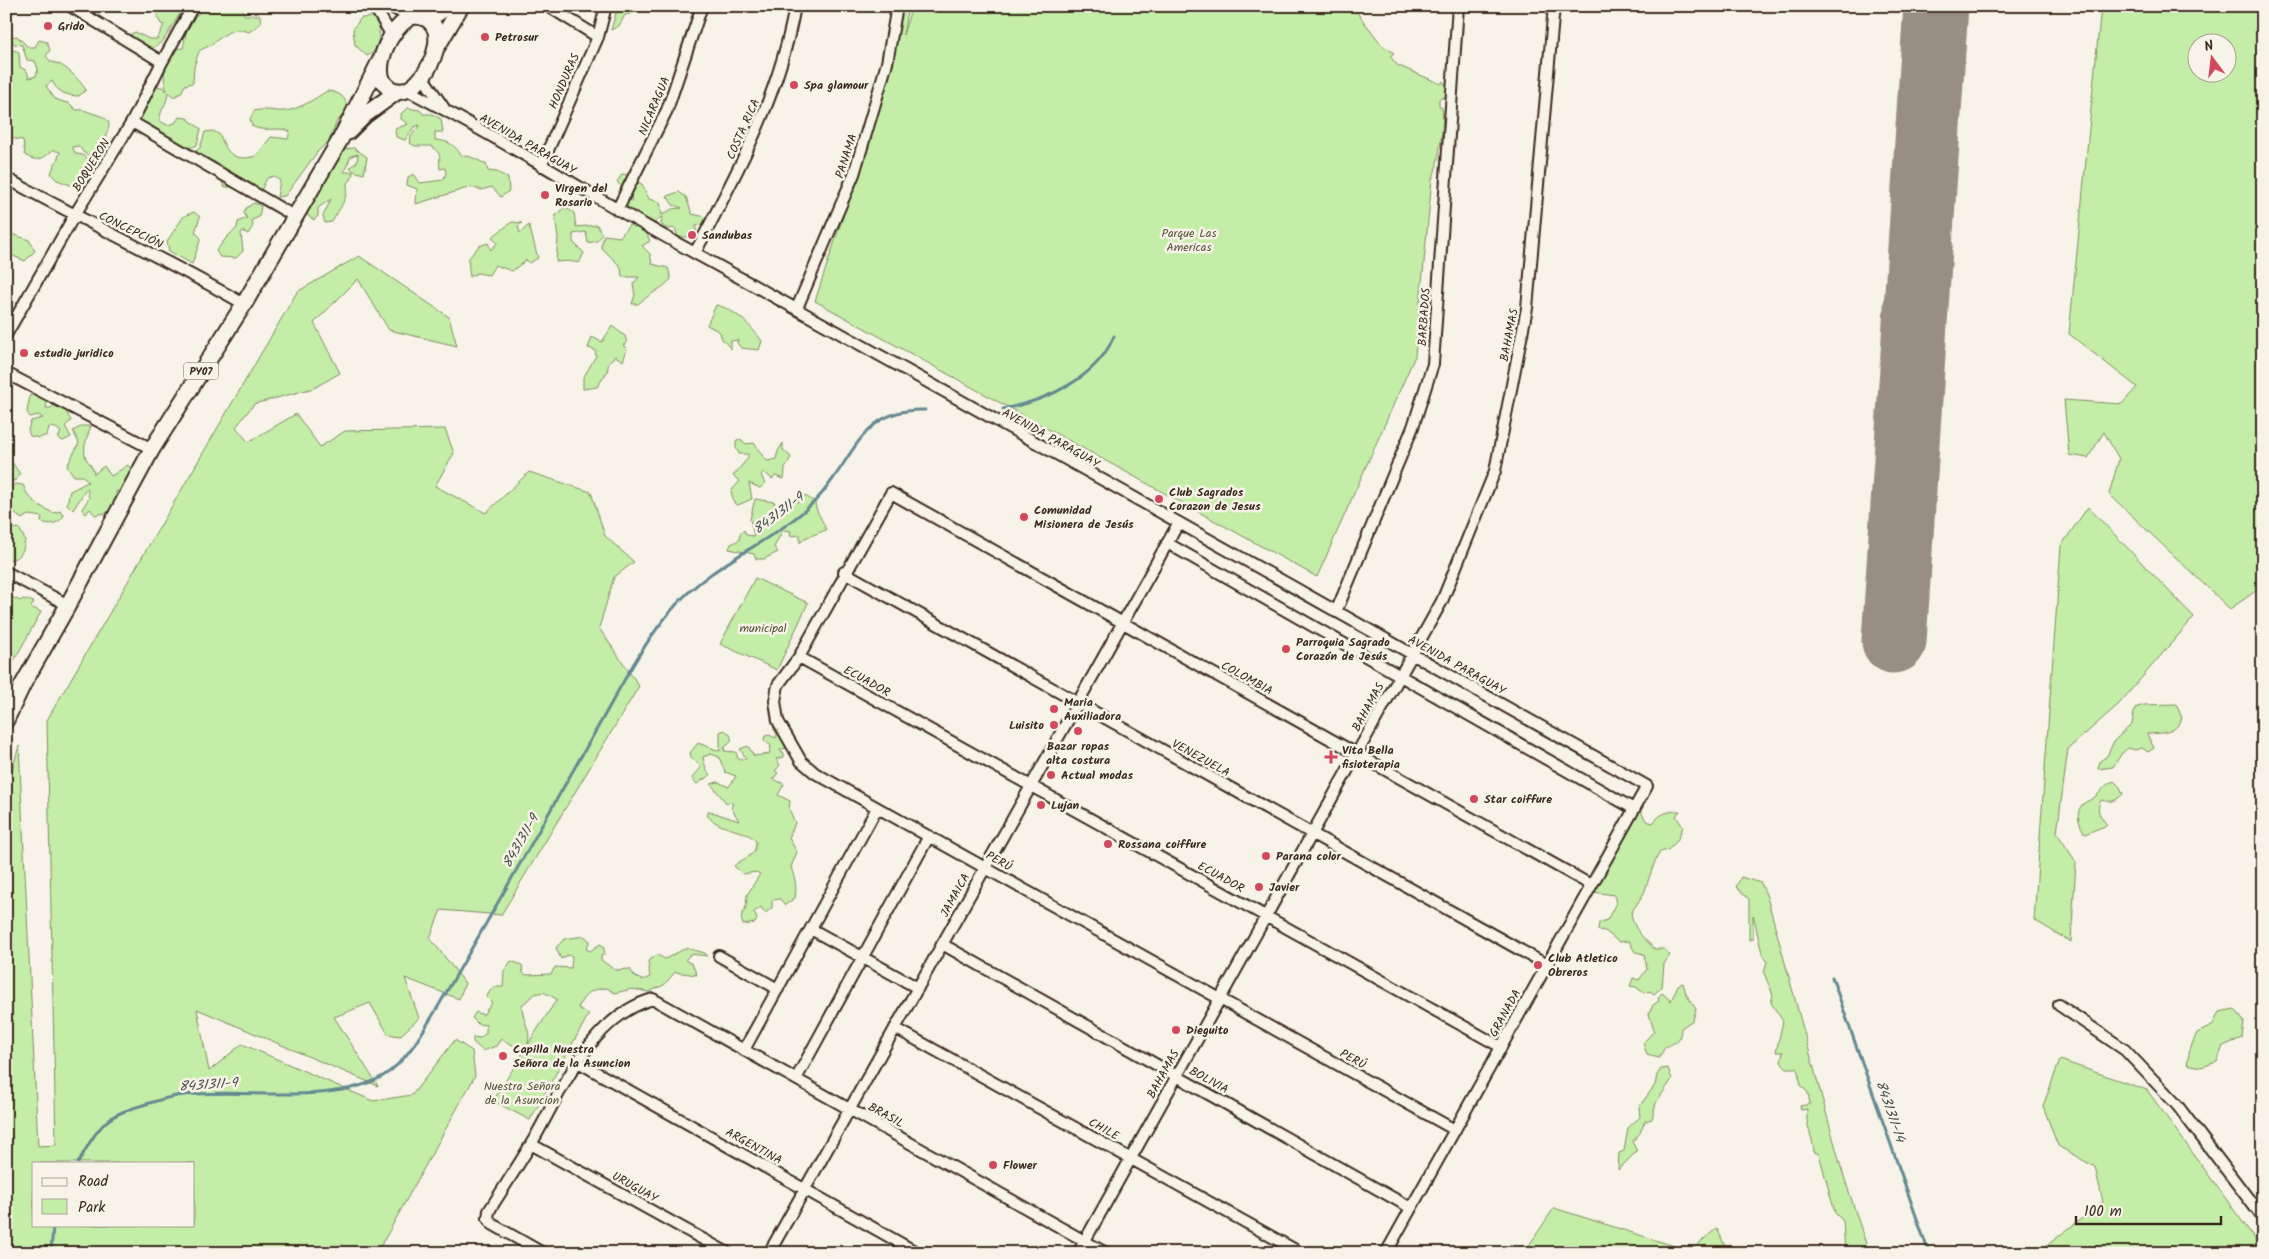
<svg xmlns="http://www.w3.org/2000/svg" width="2269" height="1259" font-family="Kalam,sans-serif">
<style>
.green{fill:#c4eda8;stroke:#808c63;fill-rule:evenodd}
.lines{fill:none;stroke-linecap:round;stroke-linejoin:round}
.stream{stroke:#648992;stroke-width:3}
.runway{stroke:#998e83;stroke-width:65}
.minor-casing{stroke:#3b2a1e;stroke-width:14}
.highway-casing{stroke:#3b2a1e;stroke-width:19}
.minor{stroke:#f7f3e8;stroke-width:10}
.highway{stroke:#f7f3e8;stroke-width:15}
.poi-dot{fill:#d1495b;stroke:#f7f3e8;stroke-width:2}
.labels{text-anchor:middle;stroke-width:5;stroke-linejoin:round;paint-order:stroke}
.shield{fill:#f7f3e8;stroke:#73665b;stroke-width:1}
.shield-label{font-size:11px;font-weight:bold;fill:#3b2a1e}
.poi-label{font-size:12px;font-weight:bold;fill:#3b2a1e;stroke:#f7f3e8;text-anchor:start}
.street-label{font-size:12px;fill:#3b2a1e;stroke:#f7f3e8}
.park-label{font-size:12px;fill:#56513a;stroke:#f7f3e8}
.water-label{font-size:14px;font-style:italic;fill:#4c524e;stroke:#f7f3e8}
</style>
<rect width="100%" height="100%" fill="#f7f3e8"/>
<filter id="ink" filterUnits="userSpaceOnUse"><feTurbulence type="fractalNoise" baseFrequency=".02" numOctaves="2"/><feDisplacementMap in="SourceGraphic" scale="10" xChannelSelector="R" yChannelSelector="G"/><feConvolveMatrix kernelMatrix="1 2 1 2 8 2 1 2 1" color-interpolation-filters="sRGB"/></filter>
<g filter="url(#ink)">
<path class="green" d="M160 6H182L183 9 163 41 150 50 132 39 131 34 135 32 149 39H157L164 25 161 24 157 17Z
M202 6H242L244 15H260L261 23 249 32C232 26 226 34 213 43 209 47 203 48 199 51L194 67 193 83 185 85 181 93 174 97 168 92C168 104 159 110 160 121L167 125 175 123 179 117 187 118 201 129 197 145C186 151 169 149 159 142 151 137 143 126 137 119L154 86 162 87 167 91C161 76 165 62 175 49L183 48 188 23 201 11Z
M618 6H632L630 14 625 15 619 26 611 30Z
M897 6H911L907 11 903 35 912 6H1352L1382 45 1394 53 1390 56 1397 65 1441 84 1443 81 1452 95 1439 99V106L1442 108C1445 120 1438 170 1432 179L1415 356 1317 577 815 301 893 65 885 79Z
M2101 6H2263V586L2230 609 2109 494 2119 459 2104 432 2088 458 2069 455 2064 400 2122 404 2137 387 2069 334ZM2196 42H2226V72H2196Z
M374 17C383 27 379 41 374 52L367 56 355 45 353 29 361 18Z
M17 36 28 47H35L39 40 47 42 50 50 46 56 51 62C64 63 79 79 86 90L79 96C67 96 57 92 52 81L46 86 55 99 70 104 76 110C84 109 88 112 95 114 114 120 110 125 104 140 102 144 101 150 99 155L91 157 83 152 79 146 72 147 76 154 83 155 96 164 93 175C85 177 81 183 73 186L57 180 51 174C53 165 58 161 60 152L53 150C43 159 37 163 25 155L23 140 15 139 6 134V92L12 91 11 84 6 78V55L11 49 19 52 20 67 27 71 29 78 36 76 38 69 35 61 27 60 22 45 14 44 10 37Z
M327 91C340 92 346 97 348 110L337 121 329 141 318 151 285 196 277 197 280 181 274 176 267 178C261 190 261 196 247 197L239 183 232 187H224L216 167 193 153 200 148 205 132 213 131 220 135C227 154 234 162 256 156L271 137 288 139 290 131C276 126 264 133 252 126L250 119 254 111C266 108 274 112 285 111 298 110 316 98 327 91Z
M407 108 420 110 423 114H432L441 119 443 132H435V140C448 141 454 144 461 155L471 157 486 164 488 171 497 172 508 178 509 191 501 197 492 187 481 190 471 187 416 204 417 189 407 185 408 177 414 174 420 183 443 180 446 174 445 168 440 169C438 156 444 156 431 146H415L410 143 411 136 420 125 414 127 405 140 396 137 395 129 408 124 401 119V114Z
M354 148 367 157 364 174 353 171 350 167 357 162 358 154 351 156 344 172H353L351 180 347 183C349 197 339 209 332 222L325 223 323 216 331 199 318 208V216L314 220 308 216 306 209 335 161 345 149Z
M622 174 634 176 635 182 642 184 649 199 660 202 662 215 672 209 682 208 673 205 667 196 679 192 686 197 692 214 706 217 705 223 696 226V232L686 237H678L675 228 667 229 661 224 662 216 655 223H647L634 217 635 212 628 210V202L632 200 630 195 617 182Z
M254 203 261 206 259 217 252 220 253 226 248 234 243 231 241 233 243 251 236 258 220 257 216 251 227 237 237 228 238 222 247 218 244 213 246 208Z
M565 207 574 213 576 227 597 225 602 235 597 241 588 243 586 232 573 234V242L584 253 579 263 569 261 556 262 558 238 555 216Z
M194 212 200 217 195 232 201 238 192 264 169 251 167 241 184 216Z
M512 222 522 223 518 226 520 233 529 225 538 258 530 263 526 260 512 271 495 265 489 275 477 273 470 277 468 259 479 246 488 243 491 250 497 243 492 237Z
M629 225H643L650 241 642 246 650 254 652 264 668 268 671 279C661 290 649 294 638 304H632L635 295 633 284 639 277H622L621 267 601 247 604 235 620 237Z
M6 232 29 240 35 251 25 261 6 253Z
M359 256 449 317 457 346 389 330 358 279 314 323 340 373 314 388 254 404 236 427 248 442 296 414 320 447 345 431 445 429 454 453 435 486 486 513 529 472 591 492 605 536 634 562 614 577 599 628 639 686 501 915 441 910 430 938 465 983 459 999 405 978 419 1018 400 1036 388 1034 370 1003 334 1017 378 1086 197 1009 209 1071 242 1044 373 1101 412 1095 455 1040 472 1051 475 1076 377 1253H6V791L19 746 38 1146 56 1145 47 720 297 292ZM34 1163H194V1225H34Z
M716 305C735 309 751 326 762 341L759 350 741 348 737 343 738 340 731 341V349L722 339 720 332 707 325Z
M612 326 625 336 627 343 623 345 627 349 623 361 615 356 609 362 607 372 597 387 583 389V378L596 356 595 350 588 348 592 337 602 342Z
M30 395H39L47 401 46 408H51L56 403 66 411 71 421 65 426 71 437 63 441 58 438 61 432 56 428 49 427 47 435 39 438 30 436 28 430 31 421 43 418 38 415 30 417 27 412Z
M82 426H91C88 435 83 446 85 455 87 463 93 465 94 474L104 466 111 476 128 465 137 476 125 494 116 491V511L95 515 90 509 86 514 82 509 89 498 87 488 73 510 67 504 70 491 88 482 83 476H74L67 466 79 443 73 431Z
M740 439 746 444 754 443 764 458 768 461 776 459 778 451 783 443V450L791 457 785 468 784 479 775 476 772 479 764 472 761 475 765 484 760 488 749 483 752 499 738 505 734 503 731 491 740 481 733 476 748 458V454H739L736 448V441Z
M6 460 11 461 20 474 16 480 6 483Z
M15 484 23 485C28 500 40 506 53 513L60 511 64 516C57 525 50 525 41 522L42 517 28 515 22 519C10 511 6 504 6 489Z
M804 495 815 502C815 511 823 520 826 530L805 538 800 543V535L790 536 791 531 783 530 774 547 778 552 764 559H756L754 554 729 549 731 544 739 540 740 534 744 530 746 535 754 536 750 519 755 499 775 502 771 514 763 521 767 519 768 526 780 512 782 504 790 500 798 502Z
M2088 507 2194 617 2118 705 2068 749 2057 833 2076 862 2071 942 2034 920 2061 546Z
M19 528 25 540C23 553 21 559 6 560V530Z
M755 578 808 603 777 670 720 644Z
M6 594 20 601 23 599 34 602 31 607 41 612 6 675Z
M2176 704 2182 718C2176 734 2162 733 2147 734L2154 748 2148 752 2142 748 2135 750 2128 748 2122 753 2113 767 2098 769 2100 761 2107 756 2114 741 2132 724 2135 708 2144 705Z
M775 724 780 731 781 739 791 745 788 748 780 749 781 752 784 753V757L776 759 780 765 775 771 778 773 773 779 784 784 778 795 790 801 789 809 795 823 789 838 797 852 791 867C795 879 797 885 795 898L785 905 780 899 772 900V908L765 913 761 907 754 912 757 919 755 923 743 925 741 917 746 907 747 895 760 874 756 872 743 874 734 866C743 857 756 858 756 842 750 829 718 831 707 815L709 811 739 821 731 807 733 804 730 802 727 804 711 784 718 782 729 787 736 776 725 772 719 757 711 754 703 757 706 769 710 775 697 784 692 778 700 769V765L691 757 690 753 698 743 720 751V732L724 730C730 733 732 736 731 742L725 747 724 751 736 752 738 759H746L740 749 748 746 754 756 769 754 771 746 764 740 765 736 769 735 776 738 777 735 773 727Z
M2114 781 2120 787 2123 794C2116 801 2111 803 2101 800 2095 812 2101 816 2107 825L2085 834C2080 826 2074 813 2083 804 2086 801 2092 800 2096 796 2103 790 2105 784 2114 781Z
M1639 808 1646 821 1653 823C1660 813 1669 811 1680 811L1676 816 1683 827 1677 841 1668 850 1660 852 1655 861 1644 893 1631 913C1634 930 1642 937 1655 949H1664L1670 955 1664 964 1662 987 1654 994 1650 991 1644 993 1636 987 1630 986 1633 978 1639 980 1647 969 1644 954 1635 952 1629 941 1619 942 1605 931 1598 930 1599 923 1607 920 1616 903 1614 895 1593 892Z
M1741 877 1761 883 1767 897 1841 1167 1869 1253H1845L1843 1221 1835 1213 1821 1161 1819 1154 1814 1152C1813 1137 1805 1124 1807 1109L1801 1110 1800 1106 1810 1104 1808 1093 1801 1085 1797 1068H1787L1781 1062 1783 1052H1776L1783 1021 1771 1003 1773 995 1764 973 1767 961C1758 949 1758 930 1753 915V939L1749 940V899L1736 887Z
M584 936 590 941 586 949 590 951 600 944 603 946 605 954 601 956V960L615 970 630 969 635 977 642 980 650 977 648 961 657 955 665 959 686 948 705 953 707 956 691 954 685 960 692 964 697 975 675 972 664 985 649 992 632 989 615 993 607 988C591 989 584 994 578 1008L589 1014 530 1120 493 1101 524 1051 501 1039 496 1046 483 1051 473 1042V1037L480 1038 486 1033V1025L478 1024 472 1018 476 1012 483 1015 492 1003 486 997 493 987H503L504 971 511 961 522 965 523 973 526 975 551 974 555 967 571 968 572 956 568 955 561 959 556 948 564 939ZM543 992 557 999 528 1044C532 1029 521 1019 522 1005L535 994Z
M1683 983 1686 994 1696 1009 1693 1020 1681 1028C1680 1042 1678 1041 1665 1047L1659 1058 1647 1055 1643 1043 1654 1031 1649 1014 1653 1005 1659 1001 1658 997 1662 993 1671 1001 1678 985Z
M2235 1009 2244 1022 2242 1038 2223 1046 2217 1062 2201 1067 2187 1064 2190 1049 2197 1033 2212 1026 2219 1012Z
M2060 1060 2147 1090 2263 1250V1253H2037L2103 1202 2095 1167 2058 1146 2043 1106Z
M1668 1068 1672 1079 1656 1103 1652 1119 1645 1121 1640 1133 1632 1142 1637 1151 1618 1170 1619 1153 1624 1151 1628 1128 1640 1117 1639 1107 1655 1085 1657 1075 1661 1069Z
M1554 1208 1690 1251 1717 1228 1728 1253H1524Z"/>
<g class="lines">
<path class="stream" d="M1003 409C1045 401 1097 379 1114 336
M1832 977 1929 1253
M78 1163C86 1149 94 1133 106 1122 116 1113 130 1109 143 1105 156 1101 170 1096 184 1095 242 1088 332 1106 383 1076 408 1061 424 1029 439 1005 489 919 538 832 587 746 615 699 639 646 676 605 715 561 774 542 815 501 854 462 859 407 925 410
M51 1253 53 1225"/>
<path class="runway" d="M1894 641 1936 6"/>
<defs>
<path id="minor" d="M70 6 162 62
M369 6 377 11 392 36
M388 6 412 17
M548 6 598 37
M422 76 444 108
M407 90C505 140 597 200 693 252 1012 427 1329 608 1647 786L1386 1253
M132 122 294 216
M541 166 598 37 606 6
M6 178C85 222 166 259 244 304
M617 210 667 110 702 6
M695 253C737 172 779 98 795 6
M797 308 854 174 887 63 897 6
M6 335 74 216 132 122 162 62 193 6
M6 373 152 449
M1167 543 1634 809
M6 572 68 605
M844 572 1547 965
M1336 612 1413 427 1433 364 1458 6
M799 657 1501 1047
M811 929 918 988
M942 944 1411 1208
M719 956 778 989
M2059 1005 2125 1050 2177 1105 2263 1218
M895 1028 1301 1253
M744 1050 877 808
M578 1062 918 1253
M796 1079 929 836
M1455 1130 815 773 801 761 778 721 775 701 778 685 799 657 891 493 1591 885
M531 1144 728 1253
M543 1253 492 1224 488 1218 489 1211C504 1187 520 1163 534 1139 563 1088 592 1016 653 999L1106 1253
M769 1253 1178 524
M1078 1253 1442 601 1495 471 1527 308 1554 6"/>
<path id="highway" d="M415 16C461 18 424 98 396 91 362 82 391 21 415 16Z
M425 18 434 16 448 6
M437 47 461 6
M348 132 365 115 398 91
M6 720 22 686 68 605 152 449 244 304 340 140 383 55"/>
</defs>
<use href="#minor" class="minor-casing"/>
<use href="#highway" class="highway-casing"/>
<use href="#minor" class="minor"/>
<use href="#highway" class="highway"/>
</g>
</g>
<g class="poi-dot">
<circle cx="48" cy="26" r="5"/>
<circle cx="485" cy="37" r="5"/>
<circle cx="794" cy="85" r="5"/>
<circle cx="545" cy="195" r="5"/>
<circle cx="692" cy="235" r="5"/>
<circle cx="24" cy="353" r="5"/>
<circle cx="1159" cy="499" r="5"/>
<circle cx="1024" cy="517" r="5"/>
<circle cx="1286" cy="649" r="5"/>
<circle cx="1054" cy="709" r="5"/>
<circle cx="1054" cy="725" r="5"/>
<circle cx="1078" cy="731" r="5"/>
<path d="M1328.5 749.5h5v5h5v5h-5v5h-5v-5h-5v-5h5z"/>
<circle cx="1051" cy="775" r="5"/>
<circle cx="1474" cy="799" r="5"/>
<circle cx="1041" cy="805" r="5"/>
<circle cx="1108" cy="844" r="5"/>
<circle cx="1266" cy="856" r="5"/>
<circle cx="1259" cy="887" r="5"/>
<circle cx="1538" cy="965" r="5"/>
<circle cx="1176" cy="1030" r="5"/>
<circle cx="503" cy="1056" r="5"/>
<circle cx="993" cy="1165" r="5"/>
</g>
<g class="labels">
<rect class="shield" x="183.5" y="362.5" width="35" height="17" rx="4"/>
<g class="shield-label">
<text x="201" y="375">PY07</text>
</g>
<g class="poi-label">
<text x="58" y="30">Grido</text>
<text x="495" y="41">Petrosur</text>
<text x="804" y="89">Spa glamour</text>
<text x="555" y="192">Virgen del<tspan x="555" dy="14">Rosario</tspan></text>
<text x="702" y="239">Sandubas</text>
<text x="34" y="357">estudio juridico</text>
<text x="1169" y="496">Club Sagrados<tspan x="1169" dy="14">Corazon de Jesus</tspan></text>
<text x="1034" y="514">Comunidad<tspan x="1034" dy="14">Misionera de Jesús</tspan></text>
<text x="1296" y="646">Parroquia Sagrado<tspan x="1296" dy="14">Corazón de Jesús</tspan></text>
<text x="1064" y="706">Maria<tspan x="1064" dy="14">Auxiliadora</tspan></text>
<text x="1044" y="729" text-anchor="end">Luisito</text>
<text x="1078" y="750" text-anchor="middle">Bazar ropas<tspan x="1078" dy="14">alta costura</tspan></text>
<text x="1342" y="754">Vita Bella<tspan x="1342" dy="14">fisioterapia</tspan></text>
<text x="1061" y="779">Actual modas</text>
<text x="1484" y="803">Star coiffure</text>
<text x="1051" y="809">Lujan</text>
<text x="1118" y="848">Rossana coiffure</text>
<text x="1276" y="860">Parana color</text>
<text x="1269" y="891">Javier</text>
<text x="1548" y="962">Club Atletico<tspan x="1548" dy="14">Obreros</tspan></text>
<text x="1186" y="1034">Dieguito</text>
<text x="513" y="1053">Capilla Nuestra<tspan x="513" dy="14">Señora de la Asuncion</tspan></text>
<text x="1003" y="1169">Flower</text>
</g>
<g class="street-label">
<text transform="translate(564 81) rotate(-66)" y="4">HONDURAS</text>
<text transform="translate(654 106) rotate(-67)" y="4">NICARAGUA</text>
<text transform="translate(743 129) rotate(-66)" y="4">COSTA RICA</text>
<text transform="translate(528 144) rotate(30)" y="4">AVENIDA PARAGUAY</text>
<text transform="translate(846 156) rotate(-72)" y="4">PANAMA</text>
<text transform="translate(91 165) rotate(-58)" y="4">BOQUERON</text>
<text transform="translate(131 230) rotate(26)" y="4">CONCEPCIÓN</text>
<text transform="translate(1424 317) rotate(-86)" y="4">BARBADOS</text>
<text transform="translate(1509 335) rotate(-79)" y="4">BAHAMAS</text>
<text transform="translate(1051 438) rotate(29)" y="4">AVENIDA PARAGUAY</text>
<text transform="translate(1457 665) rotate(29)" y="4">AVENIDA PARAGUAY</text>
<text transform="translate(1247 678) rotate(29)" y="4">COLOMBIA</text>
<text transform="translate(867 681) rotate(29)" y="4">ECUADOR</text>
<text transform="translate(1368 707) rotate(-61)" y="4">BAHAMAS</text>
<text transform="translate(1201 758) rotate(29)" y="4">VENEZUELA</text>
<text transform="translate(999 861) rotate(29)" y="4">PERÚ</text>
<text transform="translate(1221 877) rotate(29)" y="4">ECUADOR</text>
<text transform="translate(955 895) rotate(-61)" y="4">JAMAICA</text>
<text transform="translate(1505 1013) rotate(-61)" y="4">GRANADA</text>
<text transform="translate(1353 1059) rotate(29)" y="4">PERÚ</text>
<text transform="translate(1163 1074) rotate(-61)" y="4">BAHAMAS</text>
<text transform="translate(1209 1080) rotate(29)" y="4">BOLIVIA</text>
<text transform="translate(886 1115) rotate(29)" y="4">BRASIL</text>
<text transform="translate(1104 1129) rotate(29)" y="4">CHILE</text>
<text transform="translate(754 1146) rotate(29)" y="4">ARGENTINA</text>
<text transform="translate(635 1187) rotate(29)" y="4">URUGUAY</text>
</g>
<g class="park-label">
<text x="1189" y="237">Parque Las<tspan x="1189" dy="14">Americas</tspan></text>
<text x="763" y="632">municipal</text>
<text x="522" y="1090">Nuestra Señora<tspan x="522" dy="14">de la Asuncion</tspan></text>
</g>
<g class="water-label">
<text transform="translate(778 513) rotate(-37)" y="5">8431311-9</text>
<text transform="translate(520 841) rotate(-60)" y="5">8431311-9</text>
<text transform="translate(208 1084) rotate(-4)" y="5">8431311-9</text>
<text transform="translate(1891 1111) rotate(71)" y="5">8431311-14</text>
</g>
</g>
<rect width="2269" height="1259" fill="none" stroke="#f7f3e8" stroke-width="25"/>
<rect x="12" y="12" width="2244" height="1234" fill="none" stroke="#3b2a1e" stroke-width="2" filter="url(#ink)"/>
<rect x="32" y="1162" width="162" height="65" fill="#f7f3e8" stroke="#aca397"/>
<rect x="42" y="1178" width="25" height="8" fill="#f7f3e8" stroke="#aca397"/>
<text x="78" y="1186" font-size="15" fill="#3b2a1e">Road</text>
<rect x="42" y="1199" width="25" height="15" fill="#c4eda8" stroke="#aca397"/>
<text x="78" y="1212" font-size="15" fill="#3b2a1e">Park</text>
<g transform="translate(2212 58) rotate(345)"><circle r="24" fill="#f7f3e8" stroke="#aca397"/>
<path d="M0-4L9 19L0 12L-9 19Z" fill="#d1495b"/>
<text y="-8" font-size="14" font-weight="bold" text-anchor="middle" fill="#3b2a1e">N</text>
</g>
<path d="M2076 1216v8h145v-8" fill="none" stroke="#3b2a1e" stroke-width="2.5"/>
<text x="2084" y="1216" font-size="15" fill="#3b2a1e" stroke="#f7f3e8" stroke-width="4" paint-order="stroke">100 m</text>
</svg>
